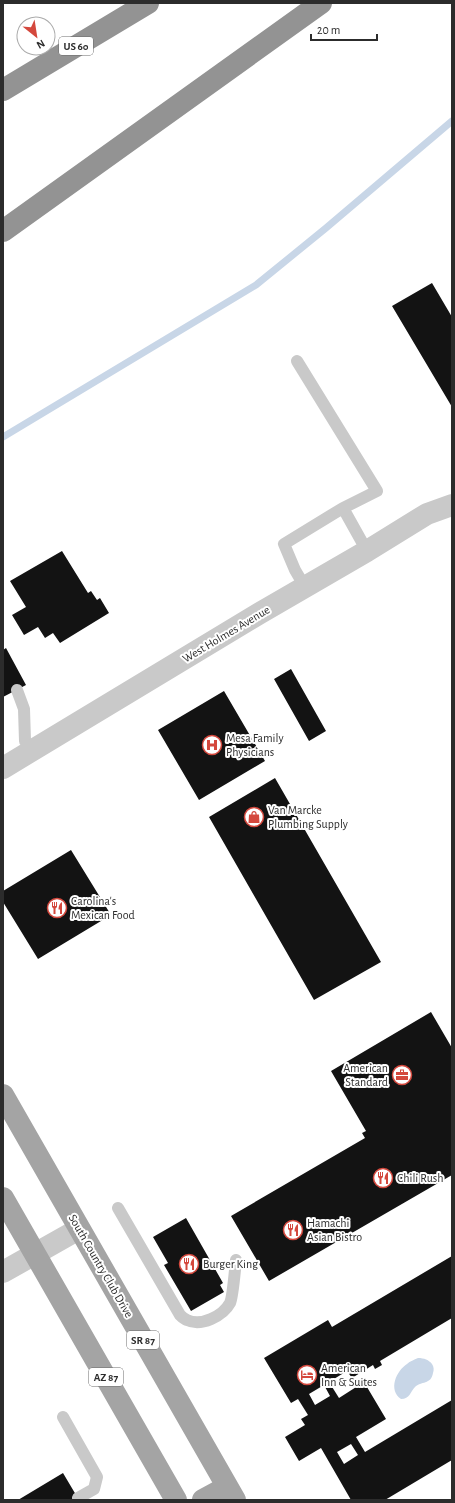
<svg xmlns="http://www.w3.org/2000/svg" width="455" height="1503" font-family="'Alegreya Sans',sans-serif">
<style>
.water{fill:#c8d6e7}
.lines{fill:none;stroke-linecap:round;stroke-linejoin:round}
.stream{stroke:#c8d6e7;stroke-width:7}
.building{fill:#131313;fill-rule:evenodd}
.service{stroke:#c9c9c9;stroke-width:12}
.minor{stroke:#c9c9c9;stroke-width:22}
.primary{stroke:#a4a4a4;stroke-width:22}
.motorway{stroke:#939393;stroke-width:22}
.labels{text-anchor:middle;stroke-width:4;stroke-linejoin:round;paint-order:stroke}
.shield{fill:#fff;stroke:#6b6b6b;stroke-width:1}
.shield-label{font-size:11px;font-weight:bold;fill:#2c2c2c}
.street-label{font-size:12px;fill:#2c2c2c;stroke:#fff}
.poi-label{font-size:12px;fill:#2c2c2c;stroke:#fff;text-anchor:start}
</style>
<rect width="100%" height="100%" fill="#fff"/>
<path class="water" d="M418 1358C424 1358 429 1360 432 1364 434 1367 434 1370 433 1373 431 1385 421 1381 415 1387 410 1392 410 1399 401 1399 388 1390 396 1371 407 1364 410 1361 414 1360 418 1358Z"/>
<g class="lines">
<path class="stream" d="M3 437 256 285 326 228 452 121"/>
</g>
<path class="building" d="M432 283 452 317V407L392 306Z
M62 551 88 593 91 591 97 600 100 598 109 613 60 643 53 633 45 638 38 627 24 635 12 615 26 607 10 581Z
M6 648 26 685 3 697V650Z
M291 669 326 731 309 741 274 679Z
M224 691 265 761 199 800 158 730Z
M275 778 381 962 314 1000 209 817Z
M71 850 111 915 38 959 3 902V891Z
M431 1012 452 1048V1175L269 1281 231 1216 365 1138 362 1133 366 1131 331 1071Z
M186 1218 223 1283 220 1285 224 1292 191 1311 164 1265 168 1263 153 1237Z
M452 1256V1318L380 1361 382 1365 375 1369 373 1365 352 1378 347 1371 329 1382 339 1398 364 1382 386 1419 356 1437 365 1452 452 1400V1460L385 1500H351L321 1448 299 1461 285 1437 305 1425 301 1419 308 1415 298 1399 291 1403 264 1358 328 1320 332 1327ZM324 1385 330 1396 315 1405 309 1394ZM351 1444 358 1455 344 1464 337 1452Z
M63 1473 79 1500H18Z"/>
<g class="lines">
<path class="service" d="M297 361 377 491 343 508 367 551
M305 587 295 570 284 544 343 508
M17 690 24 709 25 741
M118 1208 180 1315C182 1317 184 1319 187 1320 201 1327 223 1316 230 1303 233 1297 235 1268 236 1260
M63 1417 97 1477 94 1489 78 1498"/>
<path class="minor" d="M3 768 260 613 367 551 427 514 452 505
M3 1272 79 1229"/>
<path class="primary" d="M3 1095 235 1500
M3 1198 176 1500
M203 1500 227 1487"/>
<path class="motorway" d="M3 90 148 3
M3 231 321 3"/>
</g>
<defs>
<symbol id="hospital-ring" viewBox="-11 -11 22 22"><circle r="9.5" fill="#fff" stroke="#d4483d" stroke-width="1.5"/><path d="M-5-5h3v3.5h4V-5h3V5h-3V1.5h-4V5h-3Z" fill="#d4483d"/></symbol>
<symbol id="shop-ring" viewBox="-11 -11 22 22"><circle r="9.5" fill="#fff" stroke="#d4483d" stroke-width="1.5"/><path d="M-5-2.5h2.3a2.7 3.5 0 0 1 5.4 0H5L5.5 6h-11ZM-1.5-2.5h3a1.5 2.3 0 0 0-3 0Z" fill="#d4483d"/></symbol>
<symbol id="restaurant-ring" viewBox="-11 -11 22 22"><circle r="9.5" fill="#fff" stroke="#d4483d" stroke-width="1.5"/><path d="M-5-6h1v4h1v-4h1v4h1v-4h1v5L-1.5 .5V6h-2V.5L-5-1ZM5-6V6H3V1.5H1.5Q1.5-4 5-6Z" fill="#d4483d"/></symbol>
<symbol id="office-ring" viewBox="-11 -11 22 22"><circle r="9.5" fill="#fff" stroke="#d4483d" stroke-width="1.5"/><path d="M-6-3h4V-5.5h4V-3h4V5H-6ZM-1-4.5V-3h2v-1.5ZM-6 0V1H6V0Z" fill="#d4483d"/></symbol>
<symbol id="hotel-ring" viewBox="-11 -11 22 22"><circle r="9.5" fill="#fff" stroke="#d4483d" stroke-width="1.5"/><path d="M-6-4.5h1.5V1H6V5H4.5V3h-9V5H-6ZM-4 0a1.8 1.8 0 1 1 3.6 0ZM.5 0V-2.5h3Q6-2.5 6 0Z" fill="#d4483d"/></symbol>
</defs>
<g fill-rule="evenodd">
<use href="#hospital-ring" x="201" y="734" width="22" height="22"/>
<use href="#shop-ring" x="243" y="806" width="22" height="22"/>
<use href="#restaurant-ring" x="46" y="897" width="22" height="22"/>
<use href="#office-ring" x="391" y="1064" width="22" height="22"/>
<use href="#restaurant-ring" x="372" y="1167" width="22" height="22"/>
<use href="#restaurant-ring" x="282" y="1219" width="22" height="22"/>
<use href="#restaurant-ring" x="178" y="1253" width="22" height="22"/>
<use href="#hotel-ring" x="296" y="1364" width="22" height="22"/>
</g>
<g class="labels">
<g class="shield">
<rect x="59" y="37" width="34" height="18" rx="3"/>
<rect x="127" y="1331" width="32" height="18" rx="3"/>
<rect x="89" y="1368" width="34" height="18" rx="3"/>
</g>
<g class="shield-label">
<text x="76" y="50">US 60</text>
<text x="143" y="1344">SR 87</text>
<text x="106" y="1381">AZ 87</text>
</g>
<g class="street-label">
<text transform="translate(226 634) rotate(-31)" y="4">West Holmes Avenue</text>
<text transform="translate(101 1266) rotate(60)" y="4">South Country Club Drive</text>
</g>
<g class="poi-label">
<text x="226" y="742">Mesa Family<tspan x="226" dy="14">Physicians</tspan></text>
<text x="268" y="814">Van Marcke<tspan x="268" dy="14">Plumbing Supply</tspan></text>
<text x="71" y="905">Carolina's<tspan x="71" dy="14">Mexican Food</tspan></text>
<text x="388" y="1072" text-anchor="end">American<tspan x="388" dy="14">Standard</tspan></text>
<text x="397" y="1182">Chili Rush</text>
<text x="307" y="1227">Hamachi<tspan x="307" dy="14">Asian Bistro</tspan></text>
<text x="203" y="1268">Burger King</text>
<text x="321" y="1372">American<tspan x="321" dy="14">Inn &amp; Suites</tspan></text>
</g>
</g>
<rect width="455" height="1503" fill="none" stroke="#2c2c2c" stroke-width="8"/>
<g transform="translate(36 36) rotate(150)"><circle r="19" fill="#ffffff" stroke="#ababab"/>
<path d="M0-3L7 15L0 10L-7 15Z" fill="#d4483d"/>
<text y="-6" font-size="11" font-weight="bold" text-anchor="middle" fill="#2c2c2c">N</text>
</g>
<path d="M311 34v6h66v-6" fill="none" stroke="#2c2c2c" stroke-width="2"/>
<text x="317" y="34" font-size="12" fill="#2c2c2c" stroke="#ffffff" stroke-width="3" paint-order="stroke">20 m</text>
</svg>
